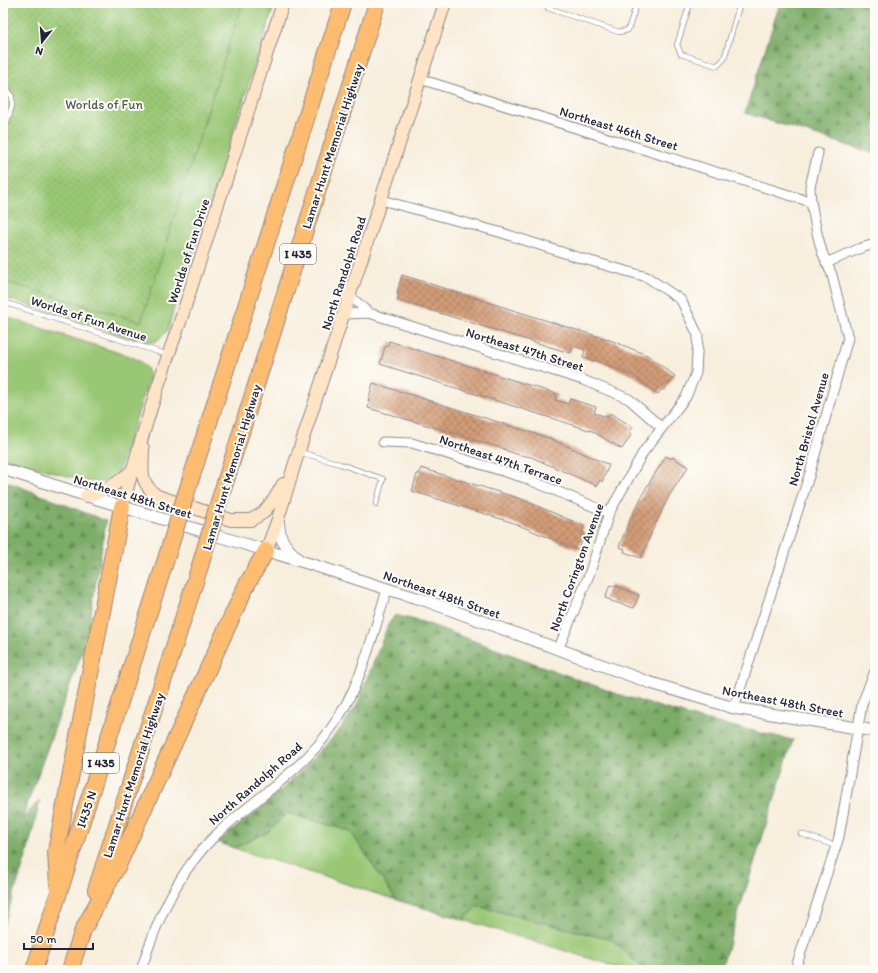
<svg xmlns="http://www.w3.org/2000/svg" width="878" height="973" font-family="Itim,sans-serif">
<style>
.grass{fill:#9ac775;stroke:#5e7458}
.forest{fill:url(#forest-firs);stroke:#4e6750}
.park{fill:url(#park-dots);stroke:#5e7458}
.building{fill:url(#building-cross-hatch)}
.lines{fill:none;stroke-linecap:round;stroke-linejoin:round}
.service-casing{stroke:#8c888c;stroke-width:6}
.minor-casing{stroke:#8c888c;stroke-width:11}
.tertiary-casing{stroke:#8c888c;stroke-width:13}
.secondary-casing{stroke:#8c888c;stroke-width:14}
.motorway-casing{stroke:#8c888c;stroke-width:18}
.service{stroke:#fff;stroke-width:4.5}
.minor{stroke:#fff;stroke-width:9}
.tertiary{stroke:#fff;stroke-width:11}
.secondary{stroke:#ffe4c6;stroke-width:12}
.motorway{stroke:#febc70;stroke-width:16}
.motorway-bridge-casing{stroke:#8c888c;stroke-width:18;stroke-linecap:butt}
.motorway-bridge{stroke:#febc70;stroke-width:16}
.labels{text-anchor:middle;stroke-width:4;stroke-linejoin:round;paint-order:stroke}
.shield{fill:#fdfcf7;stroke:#646373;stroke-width:1}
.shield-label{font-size:12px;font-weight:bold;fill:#22223b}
.park-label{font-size:13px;fill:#4c5c4f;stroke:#fdfcf7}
.street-label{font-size:13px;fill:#22223b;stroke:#fdfcf7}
</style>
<defs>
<pattern id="forest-firs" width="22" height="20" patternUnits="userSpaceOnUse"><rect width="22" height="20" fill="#7bac66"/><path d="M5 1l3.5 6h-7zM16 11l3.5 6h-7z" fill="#648c55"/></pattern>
<pattern id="park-dots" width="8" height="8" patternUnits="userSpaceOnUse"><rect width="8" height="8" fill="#9ac775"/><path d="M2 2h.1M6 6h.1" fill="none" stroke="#84ab66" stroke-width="1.8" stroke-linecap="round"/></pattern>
<pattern id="building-cross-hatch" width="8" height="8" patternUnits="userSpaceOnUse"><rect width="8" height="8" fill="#d39c77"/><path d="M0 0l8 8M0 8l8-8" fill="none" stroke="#ab7f63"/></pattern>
</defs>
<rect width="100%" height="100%" fill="#fdfcf7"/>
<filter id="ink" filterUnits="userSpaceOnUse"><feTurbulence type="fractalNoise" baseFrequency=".025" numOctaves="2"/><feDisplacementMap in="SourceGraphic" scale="8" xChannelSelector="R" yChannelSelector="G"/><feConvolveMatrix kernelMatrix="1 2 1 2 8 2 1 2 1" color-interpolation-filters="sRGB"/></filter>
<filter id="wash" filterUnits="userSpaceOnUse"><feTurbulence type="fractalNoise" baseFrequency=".012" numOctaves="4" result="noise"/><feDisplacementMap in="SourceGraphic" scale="16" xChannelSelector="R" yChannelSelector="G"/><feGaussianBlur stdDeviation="0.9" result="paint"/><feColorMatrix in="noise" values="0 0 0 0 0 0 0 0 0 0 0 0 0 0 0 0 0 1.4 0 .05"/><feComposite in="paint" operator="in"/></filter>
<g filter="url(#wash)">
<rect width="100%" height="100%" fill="#f7eedc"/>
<path class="grass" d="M3 3H275L190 265 179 290 168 329 163 336 154 342H144L3 297Z
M3 316 132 357C143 362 151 369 150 382L148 383 119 470 113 479 101 482 85 481 3 458Z
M287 813 350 831 396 900 234 848 268 832Z
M477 906 612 940 639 965 649 970H628L464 920Z
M689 964 721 968 720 970H674Z"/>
<path class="forest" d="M780 3H875V154L745 113Z
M3 480 106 521 87 638 22 819 40 800 27 854 3 927Z
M395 615 423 622 620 695 700 719 793 740 721 968 689 964 674 970H649L639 965 612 940 477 906 464 920 396 900 350 831 287 813 268 832 234 848 217 842 260 809 300 772 338 732 357 705 388 625Z"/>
<path class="park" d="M3 3H242L141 322 3 281Z"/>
<g id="blocks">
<path class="building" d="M402 275 570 328 610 340 647 355 675 376 664 390 662 389 658 394 634 376 595 360V361L583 358 585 350 573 346 570 353 397 300 399 294 397 293Z
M389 341 557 394 555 400 568 404 570 399 596 407 594 413 608 417 610 413 633 427 629 433 632 434 622 449 592 431 380 364 385 347H387Z
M373 383 549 438 609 465 602 482 600 480 597 486 531 457 516 454 505 450V449L471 439V438L368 408 370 401H368Z
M666 456 671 459 672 457 688 467 669 496 652 531 641 558 624 552 625 549 619 547 629 522 646 488Z
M421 468 521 499 584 526 582 532 585 533 578 550 511 522 412 491 417 474H419Z
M610 585 616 587V586L639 595 634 608 611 601V600L605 598Z"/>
</g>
</g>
<g filter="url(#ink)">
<use href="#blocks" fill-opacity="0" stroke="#8c888c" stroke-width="1"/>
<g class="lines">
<defs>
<path id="service" d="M550 3 548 8 619 32 628 30 637 3
M690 3 677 45 681 54 717 66 724 59 740 3
M3 80 12 97V106L3 134
M3 302 168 355
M300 452 340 464 383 479 376 504
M801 834 836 846"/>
<path id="minor" d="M420 79 811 202
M381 200 499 232 580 258 647 277 681 300 698 335 696 373 686 397 644 451 609 513 589 575 558 650
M826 263 861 248 875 244
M350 296 369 313
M344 314 369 313 583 380 629 399 662 428
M383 442 412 443 525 478 609 513
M734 708 809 476 848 338 832 275 822 252 817 233 811 202 810 187 818 153
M141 970C157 919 179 869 219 832 257 797 303 770 332 727 361 687 372 636 387 590
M795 970 839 837 862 704 875 671"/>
<path id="tertiary" d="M3 469C101 501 199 530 297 560 340 573 381 588 424 600L651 683 734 708 875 731
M278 519C280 542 283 544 299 560"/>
<path id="secondary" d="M143 448C143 470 138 481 157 496L231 520H251L263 513 275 498 283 484
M86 496C108 490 115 485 132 471
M122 507C139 446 157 385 179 325L283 3
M266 551 278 519 294 466 445 3"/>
<path id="motorway" d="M186 494 343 3
M218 505 377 3
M58 885 56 852 122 507
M96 890 200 566
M34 970 167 556
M70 970 83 930 118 865 246 586 266 551"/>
</defs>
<use href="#service" class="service-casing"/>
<use href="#minor" class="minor-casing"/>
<use href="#tertiary" class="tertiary-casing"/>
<use href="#secondary" class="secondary-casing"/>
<use href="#motorway" class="motorway-casing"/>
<use href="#service" class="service"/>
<use href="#minor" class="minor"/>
<use href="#tertiary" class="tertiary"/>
<use href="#secondary" class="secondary"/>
<use href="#motorway" class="motorway"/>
<defs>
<path id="motorway-bridge" d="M167 556 186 494
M200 566 218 505"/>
</defs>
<use href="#motorway-bridge" class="motorway-bridge-casing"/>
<use href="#motorway-bridge" class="motorway-bridge"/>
</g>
</g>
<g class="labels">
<g class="shield">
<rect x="280" y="244" width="36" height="20" rx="3"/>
<rect x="83" y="753" width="36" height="20" rx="3"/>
</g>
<g class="shield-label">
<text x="298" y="258">I 435</text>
<text x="101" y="767">I 435</text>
</g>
<g class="park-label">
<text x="104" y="109">Worlds of Fun</text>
</g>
<g class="street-label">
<text transform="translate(619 128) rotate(17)" y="5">Northeast 46th Street</text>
<text transform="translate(332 146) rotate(-72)" y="5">Lamar Hunt Memorial Highway</text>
<text transform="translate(188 251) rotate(-72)" y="5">Worlds of Fun Drive</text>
<text transform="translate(343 273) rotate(-72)" y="5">North Randolph Road</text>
<text transform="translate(89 318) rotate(18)" y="5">Worlds of Fun Avenue</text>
<text transform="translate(525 349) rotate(17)" y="5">Northeast 47th Street</text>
<text transform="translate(808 429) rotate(-74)" y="5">North Bristol Avenue</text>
<text transform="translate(501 459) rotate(19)" y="5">Northeast 47th Terrace</text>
<text transform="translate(231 467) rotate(-73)" y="5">Lamar Hunt Memorial Highway</text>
<text transform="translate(133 496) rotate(17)" y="5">Northeast 48th Street</text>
<text transform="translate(576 567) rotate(-70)" y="5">North Corington Avenue</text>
<text transform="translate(442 594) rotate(19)" y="5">Northeast 48th Street</text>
<text transform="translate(783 701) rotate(11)" y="5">Northeast 48th Street</text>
<text transform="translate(133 775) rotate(-72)" y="5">Lamar Hunt Memorial Highway</text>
<text transform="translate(255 783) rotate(-41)" y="5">North Randolph Road</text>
<text transform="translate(86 809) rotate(-72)" y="5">I435 N</text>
</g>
</g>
<rect width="878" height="973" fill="none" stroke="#fdfcf7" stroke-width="16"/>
<g transform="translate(42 42) rotate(197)" stroke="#fdfcf7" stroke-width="3" paint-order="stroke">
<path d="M0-3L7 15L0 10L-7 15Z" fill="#22223b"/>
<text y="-6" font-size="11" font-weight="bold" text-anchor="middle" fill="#22223b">N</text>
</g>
<path d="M24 943v6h69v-6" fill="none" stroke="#22223b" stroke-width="2"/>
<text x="30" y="943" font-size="12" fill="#22223b" stroke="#fdfcf7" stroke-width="3" paint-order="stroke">50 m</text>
</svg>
